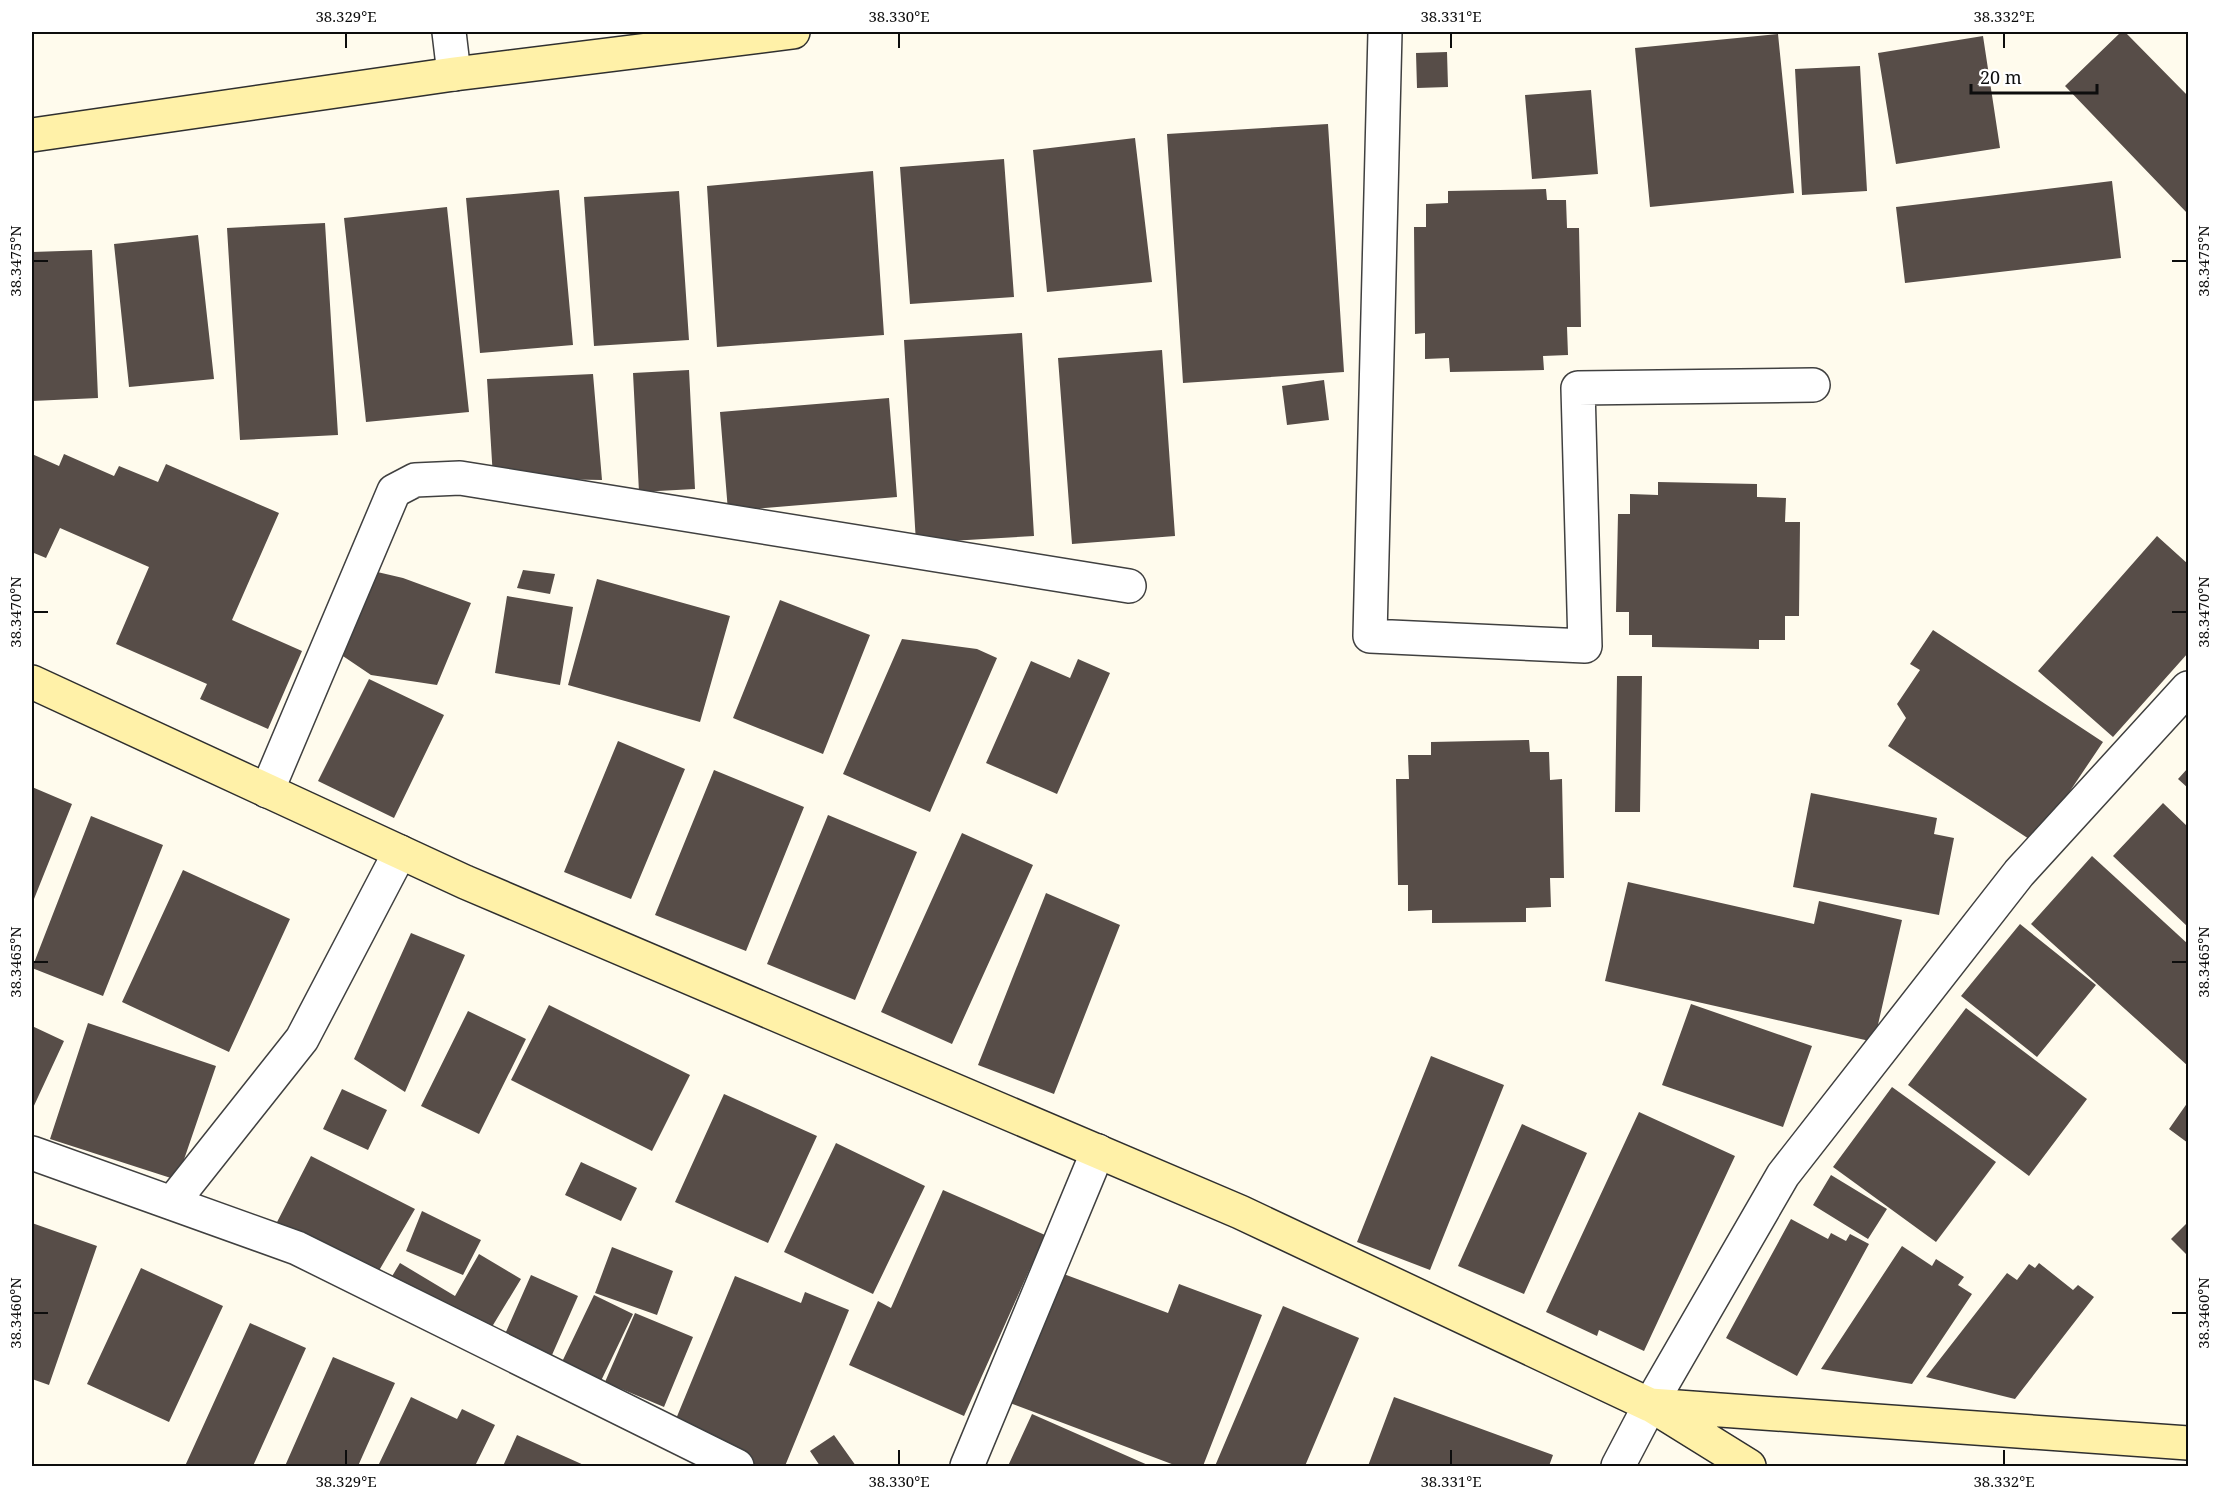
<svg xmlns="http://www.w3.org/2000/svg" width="2220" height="1498" font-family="'Noto Serif',serif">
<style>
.building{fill:#574d48}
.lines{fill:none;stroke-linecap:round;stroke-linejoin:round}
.street-casing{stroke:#404040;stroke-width:36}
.secondary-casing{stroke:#2f2f2f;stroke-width:36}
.street{stroke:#fff;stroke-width:33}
.secondary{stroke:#fff1a8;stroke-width:33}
.ticks{fill:none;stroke:#0d0d0d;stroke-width:2}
.neatline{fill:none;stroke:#0d0d0d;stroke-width:2}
.ticks-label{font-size:15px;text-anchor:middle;fill:#0d0d0d}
</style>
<rect width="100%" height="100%" fill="#fffbed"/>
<path class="building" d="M2121 32H2125L2188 96V214L2065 86Z
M1778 34 1794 193 1650 207 1635 48Z
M1983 36 2000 148 1896 164 1878 53Z
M1447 52 1448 87 1417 88 1416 53Z
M1860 66 1867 191 1802 195 1795 69Z
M1591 90 1598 174 1532 179 1525 95Z
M1328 124 1344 372 1183 383 1167 134Z
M1135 138 1152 282 1047 292 1033 150Z
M1004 159 1014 297 910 304 900 167Z
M873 171 884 335 717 347 707 186Z
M2112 181 2121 258 1905 283 1896 207Z
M1546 189 1547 200H1566L1567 228H1579L1581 327H1567L1568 355 1543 356 1544 370 1450 372 1449 358 1425 359V333L1415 334 1414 227H1426V204L1448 203V191Z
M559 190 573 345 480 353 466 198Z
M679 191 689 340 594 346 584 197Z
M447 207 469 412 366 422 344 218Z
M325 223 338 435 240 440 227 228Z
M198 235 214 379 129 387 114 244Z
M92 250 98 398 32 401V252Z
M1022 333 1034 536 916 543 904 340Z
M1162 350 1175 536 1072 544 1058 358Z
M689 370 695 489 639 492 633 373Z
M593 374 602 480 493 478 487 379Z
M1324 380 1329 420 1287 425 1282 386Z
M889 398 897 497 728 511 720 412Z
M32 454 59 466 64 454 114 476 119 466 158 482 166 464 279 513 232 620 302 651 268 729 200 699 207 684 116 644 149 567 60 528 46 558 34 553 32 558Z
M1658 482 1757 484V497L1786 498 1785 522H1800L1799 616H1785V640H1759V649L1652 647V635H1629V612H1616L1618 514H1630V494L1658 495Z
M2157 536 2188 564V653L2113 737 2038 671Z
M523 570 555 574 550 594 517 588Z
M373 571 403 578 471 603 437 685 371 675 334 650Z
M597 579 730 616 700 722 568 685Z
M507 596 573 607 560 685 495 673Z
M780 600 870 635 823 754 733 718Z
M1933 630 2103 742 2035 843 1888 746 1906 718 1897 704 1920 670 1910 664Z
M902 639 977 649 997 658 930 812 843 774Z
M1078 659 1110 673 1057 794 986 763 1031 661 1070 678Z
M1617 676H1642L1640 812H1615Z
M369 679 444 715 394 818 318 781Z
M1529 740 1530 752H1549L1550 780 1562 779 1564 878H1550L1551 907 1526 908V922L1432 923V910L1408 911V885H1398L1396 779H1409L1408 755H1431V742Z
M618 741 685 769 631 899 564 872Z
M2188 768V788L2178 779Z
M714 770 804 807 746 951 655 915Z
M32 787 72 804 32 904Z
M1811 793 1937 818 1934 834 1954 838 1939 915 1793 887Z
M2163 803 2188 827V927L2113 856Z
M828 815 917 852 855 1000 767 964Z
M91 816 163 845 103 996 32 968Z
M962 833 1033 865 952 1044 881 1012Z
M2092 856 2188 944V1066L2031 924Z
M183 870 290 919 229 1052 122 1002Z
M1628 882 1814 924 1819 901 1902 920 1874 1042 1605 981Z
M1046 893 1120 925 1054 1094 978 1065Z
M2020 924 2096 985 2037 1057 1961 996Z
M411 933 465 955 405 1092 354 1059Z
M1691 1004 1812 1046 1783 1127 1662 1085Z
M549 1005 690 1075 652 1151 511 1080Z
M1966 1008 2087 1099 2029 1176 1908 1085Z
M468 1011 526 1039 479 1134 421 1106Z
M88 1023 216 1066 177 1180 50 1139Z
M32 1026 64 1041 32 1110Z
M1431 1056 1504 1085 1430 1270 1357 1242Z
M1892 1087 1996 1162 1936 1242 1833 1167Z
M342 1089 387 1110 368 1150 323 1129Z
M724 1094 817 1136 768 1243 675 1202Z
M2188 1102V1143L2169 1129Z
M1639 1112 1735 1156 1644 1351 1599 1330 1597 1336 1546 1312Z
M1522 1124 1587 1153 1524 1294 1458 1266Z
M836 1143 925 1186 873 1294 784 1252Z
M311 1156 415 1209 377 1274 275 1226Z
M581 1162 637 1188 621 1221 565 1195Z
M1831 1175 1887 1209 1868 1239 1813 1205Z
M943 1190 1045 1235 964 1416 849 1365 878 1301 891 1308Z
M422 1211 481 1240 463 1275 406 1251Z
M1791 1219 1828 1239 1831 1233 1846 1241 1850 1234 1869 1244 1797 1376 1726 1338Z
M2188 1222V1256L2171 1239Z
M32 1223 97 1246 49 1385 32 1379Z
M1902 1246 1932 1266 1936 1259 1964 1277 1958 1285 1972 1294 1912 1384 1821 1369Z
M612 1247 673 1271 657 1315 595 1293Z
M479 1254 521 1279 487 1335 391 1278 400 1263 455 1296Z
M2039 1263 2073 1290 2078 1285 2094 1297 2015 1399 1926 1377 2007 1273 2017 1280 2029 1264 2035 1268Z
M141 1268 223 1306 169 1422 87 1384Z
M1053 1270 1168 1313 1179 1284 1262 1315 1203 1466H1177L1002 1400Z
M531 1275 578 1296 552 1355 505 1334Z
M735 1276 801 1303 805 1292 849 1310 785 1466H759L671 1431Z
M594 1295 633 1314 600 1383 561 1364Z
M1283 1306 1359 1338 1305 1466H1215Z
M635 1313 693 1337 664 1407 605 1382Z
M250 1323 306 1348 253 1466H185Z
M333 1357 395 1383 358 1466H285Z
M411 1397 457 1419 462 1409 495 1425 475 1466H378Z
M1394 1397 1553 1455 1549 1466H1368Z
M1032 1414 1150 1466H1008Z
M517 1435 586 1466H503Z
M834 1435 856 1466H820L810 1451Z"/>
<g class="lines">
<defs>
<path id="street" d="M449 32 454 74
M1385 32 1370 636 1585 646 1578 388 1813 385
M267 791 394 491 415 480 460 478 1129 586
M32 1153 297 1248 737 1466
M172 1203 302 1039 400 852
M967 1466 1098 1151
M1618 1466 1650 1405 1783 1175 2019 873 2188 688"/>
<path id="secondary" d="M32 135 454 74 793 32
M32 682 465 882 1240 1212 1650 1405 2188 1443
M1654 1407 1749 1466"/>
</defs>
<use href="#street" class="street-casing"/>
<use href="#secondary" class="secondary-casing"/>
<use href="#street" class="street"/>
<use href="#secondary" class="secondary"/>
</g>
<path class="ticks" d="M346 33V48M899 33V48M1451 33V48M2004 33V48M33 261H48M2172 261H2187M33 612H48M2172 612H2187M33 962H48M2172 962H2187M33 1313H48M2172 1313H2187M346 1450V1465M899 1450V1465M1451 1450V1465M2004 1450V1465"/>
<rect width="2220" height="1498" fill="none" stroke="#ffffff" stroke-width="66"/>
<path d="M1971 84v9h126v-9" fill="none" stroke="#0d0d0d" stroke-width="3"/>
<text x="1980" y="84" font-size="18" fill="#0d0d0d" stroke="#ffffff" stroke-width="4.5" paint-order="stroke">20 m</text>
<rect x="33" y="33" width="2154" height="1432" class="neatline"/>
<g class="ticks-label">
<text x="346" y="22">38.329°E</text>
<text x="899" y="22">38.330°E</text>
<text x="1451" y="22">38.331°E</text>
<text x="2004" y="22">38.332°E</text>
<text transform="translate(16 261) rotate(-90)" y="5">38.3475°N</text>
<text transform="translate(2204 261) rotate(-90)" y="5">38.3475°N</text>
<text transform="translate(16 612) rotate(-90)" y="5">38.3470°N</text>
<text transform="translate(2204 612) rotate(-90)" y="5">38.3470°N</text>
<text transform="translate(16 962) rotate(-90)" y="5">38.3465°N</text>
<text transform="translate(2204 962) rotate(-90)" y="5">38.3465°N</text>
<text transform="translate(16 1313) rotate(-90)" y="5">38.3460°N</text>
<text transform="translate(2204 1313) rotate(-90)" y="5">38.3460°N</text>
<text x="346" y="1487">38.329°E</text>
<text x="899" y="1487">38.330°E</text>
<text x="1451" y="1487">38.331°E</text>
<text x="2004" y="1487">38.332°E</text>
</g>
</svg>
